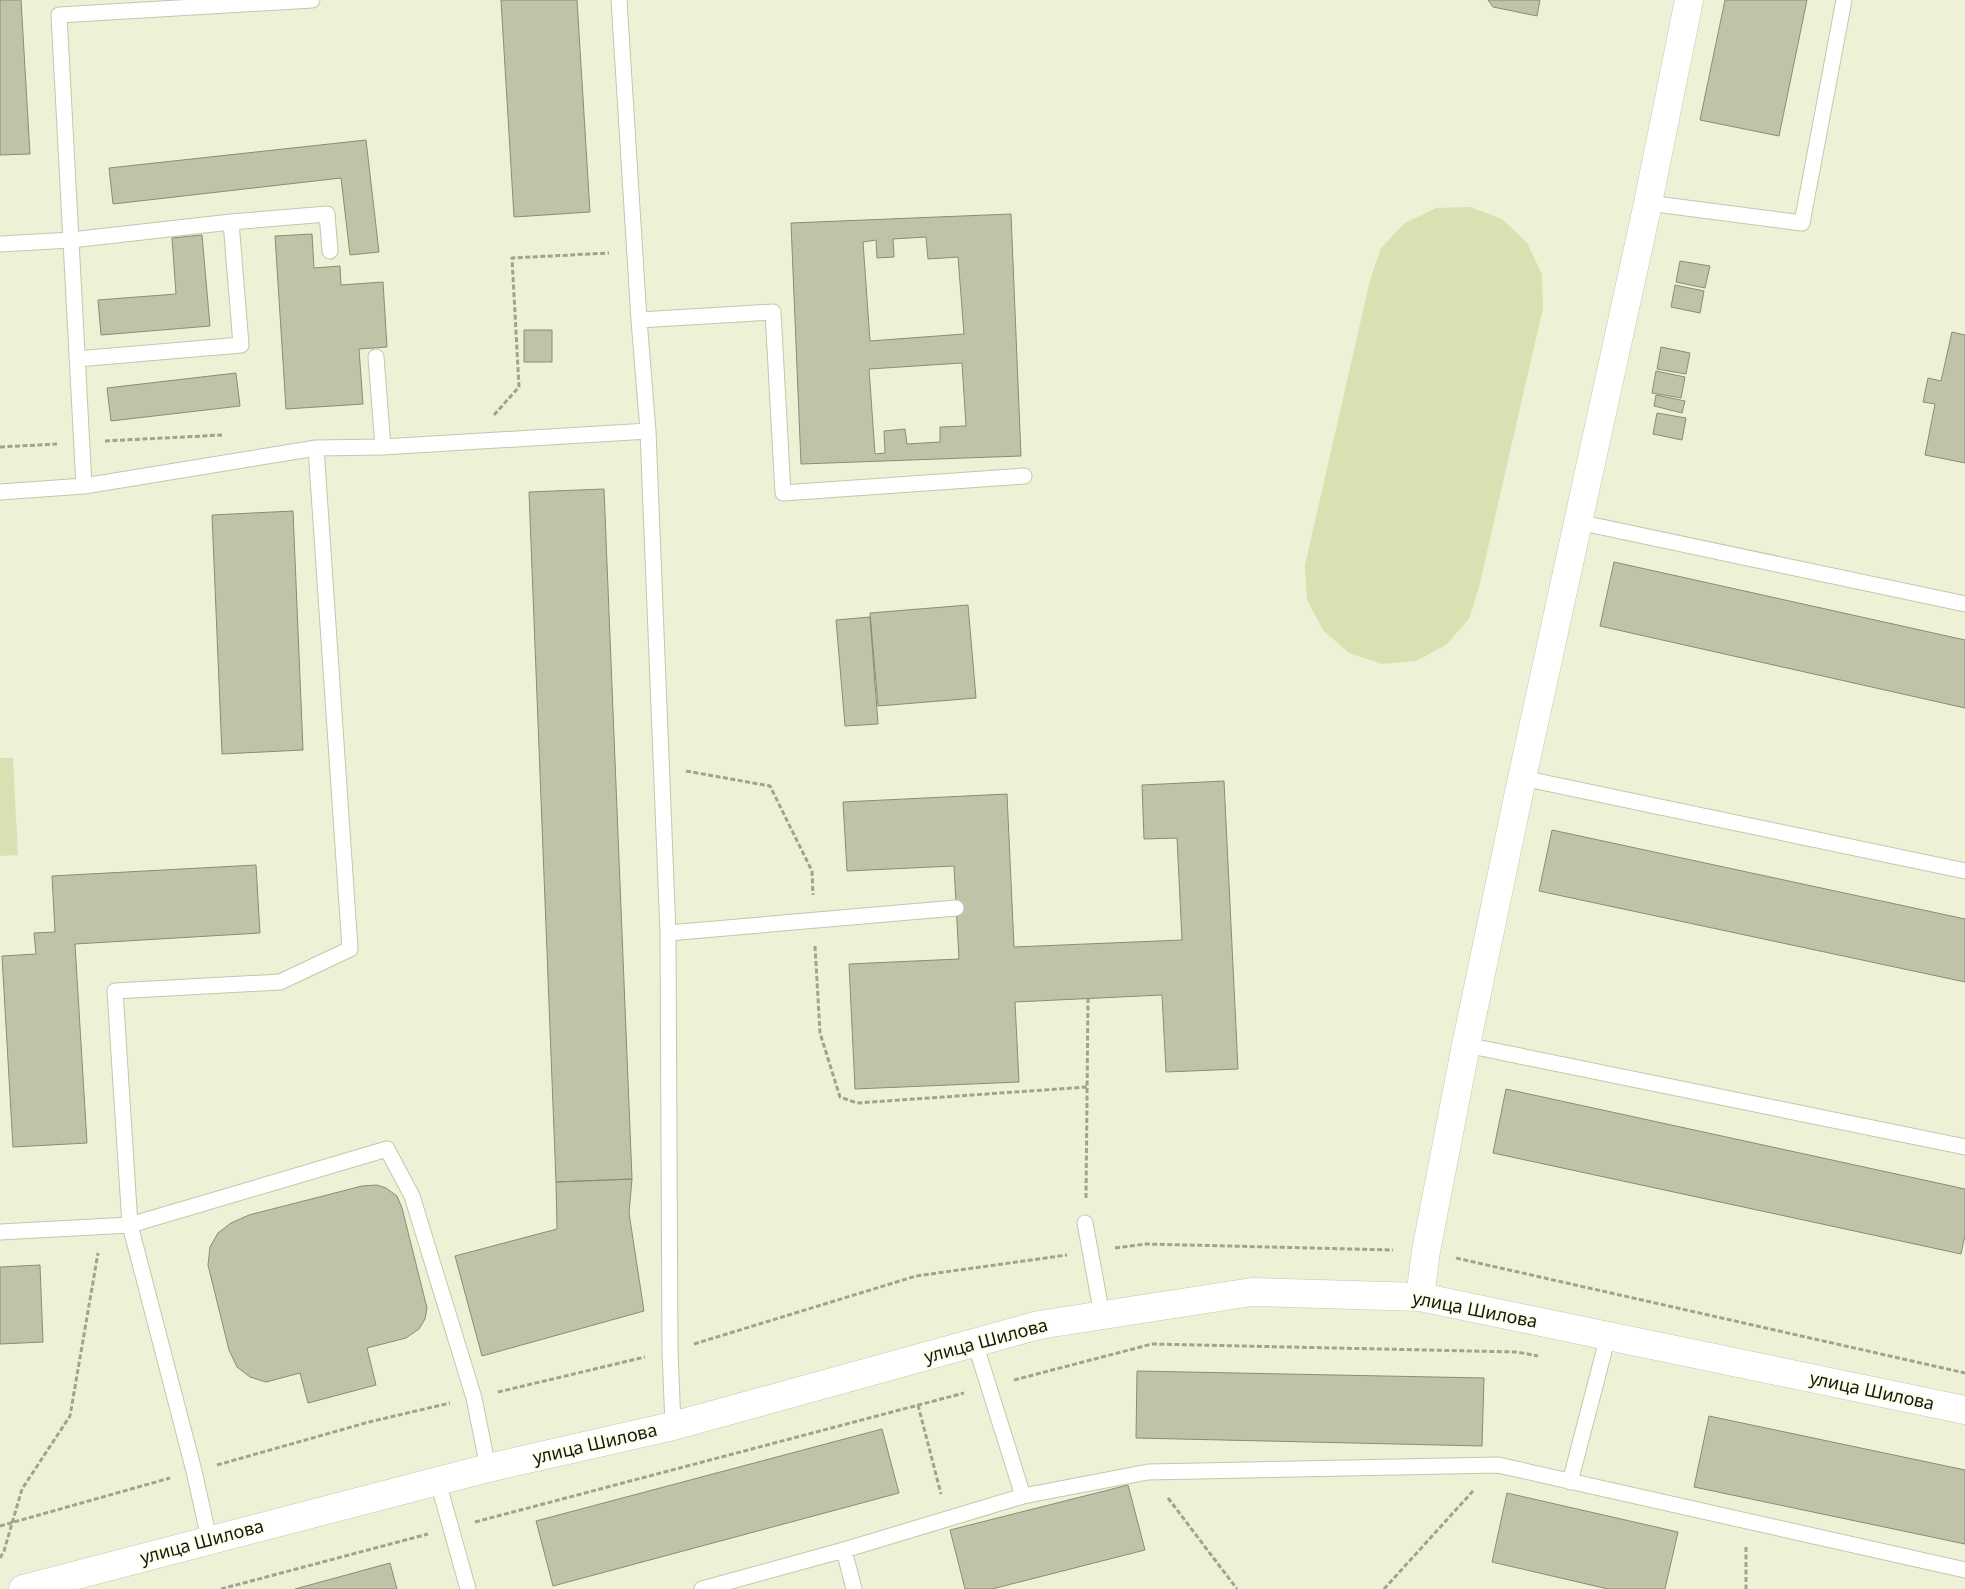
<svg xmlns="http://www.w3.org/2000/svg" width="1965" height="1589" font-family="'Noto Sans',sans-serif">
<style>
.green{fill:#d9e1b2}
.building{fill:#bfc4a9;stroke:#898d74;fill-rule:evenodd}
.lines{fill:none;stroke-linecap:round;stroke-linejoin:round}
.lane-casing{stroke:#c3c7ad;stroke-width:17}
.street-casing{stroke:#c3c7ad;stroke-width:29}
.path{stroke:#a0a48e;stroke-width:3;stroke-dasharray:5 2.5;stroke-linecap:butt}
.lane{stroke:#fff;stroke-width:15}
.street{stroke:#fff;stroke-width:28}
.labels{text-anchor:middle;stroke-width:4;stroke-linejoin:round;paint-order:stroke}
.street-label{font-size:18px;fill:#16180e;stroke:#fbfee8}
</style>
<rect width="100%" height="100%" fill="#edf2d6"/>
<path class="green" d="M1470 207 1502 219 1527 243 1542 274 1543 308 1479 587 1469 619 1446 645 1416 661 1382 664 1349 653 1323 630 1307 600 1305 565 1370 280 1381 248 1405 223 1436 208Z
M0 758H13L18 855 0 856Z"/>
<path class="building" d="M0 0H21L30 154 0 155Z
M501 0H577L590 212 514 217Z
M1488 0H1540L1537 16 1493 7Z
M1725 0H1807L1779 136 1700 120Z
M366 140 379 252 350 255 341 178 113 204 109 168Z
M1011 214 1021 456 801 464 791 223ZM926 237 928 259 958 257 964 334 870 341 863 242 876 240 877 258 894 257 893 239ZM962 363 966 426 940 427V442L907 444 905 429 884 431 885 453 875 454 869 369Z
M312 234 314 268 340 266 341 285 383 282 387 347 359 349 363 404 286 409 275 236Z
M202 235 210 326 101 335 98 300 176 294 172 238Z
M1680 261 1710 266 1705 288 1676 282Z
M1675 285 1704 291 1700 313 1671 307Z
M524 330H552V362H524Z
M1952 332 1965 335V463L1925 455 1935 404 1923 402 1928 378 1941 381Z
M1661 347 1690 353 1686 374 1657 369Z
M1656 371 1685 377 1681 398 1652 393Z
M236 373 240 406 111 421 107 388Z
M1656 395 1685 401 1682 413 1654 406Z
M1657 413 1686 418 1682 440 1653 434Z
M604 489 632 1179 556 1182 529 492Z
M293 511 303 750 222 754 212 515Z
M1614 562 1965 640V708L1600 626Z
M968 605 976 698 878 706 870 613Z
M870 617 878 724 845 726 836 620Z
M1224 781 1238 1069 1166 1072 1162 995 1015 1002 1019 1082 855 1089 849 964 959 959 954 866 847 871 843 802 1007 794 1014 947 1182 940 1177 838 1144 839 1142 785Z
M1552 830 1965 919V982L1539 891Z
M256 865 260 933 75 944 87 1143 13 1147 2 956 36 954 34 933 55 932 52 876Z
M1506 1089 1965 1189V1235L1961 1254 1493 1153Z
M632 1179 629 1213 644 1311 482 1356 455 1256 557 1229 556 1182Z
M377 1185 386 1188 397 1196 402 1208 427 1308 425 1319 419 1329 406 1338 367 1348 376 1385 308 1403 300 1373 266 1382 250 1377 237 1367 229 1350 208 1265 210 1247 218 1233 231 1223 249 1215 362 1186Z
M40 1265 43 1342 0 1344V1267Z
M1137 1371 1484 1378 1482 1446 1136 1438Z
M1709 1416 1965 1470V1544L1694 1487Z
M882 1429 899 1493 553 1586 536 1521Z
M1128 1485 1145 1550 992 1589H965L950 1530Z
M1507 1493 1678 1532 1665 1589H1608L1492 1562Z
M390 1563 397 1589H295Z"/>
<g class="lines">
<defs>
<path id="lane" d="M619 0 639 320 648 431 668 933 670 1351 673 1426
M1648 203 1802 223 1844 0
M0 244 71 240 231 222
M639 320 773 312 783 493 1024 476
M376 357 383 447
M77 359 241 345 231 222 327 214 330 251
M84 486 59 15 312 0
M0 492 84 486 316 448
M1578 522 1965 604
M1522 778 1965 871
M668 933 956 908
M1466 1045 1965 1147
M1085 1223 1102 1315
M0 1232 130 1225 387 1149 412 1196 474 1398 488 1468
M975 1343 1023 1496
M438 1482 468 1589
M1570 1482 1608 1336
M209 1539 194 1471 130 1225 115 991 280 982 350 949 316 448 383 447 648 431
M844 1550 854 1589
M702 1589 844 1550 1023 1496 1148 1472 1498 1465 1965 1570"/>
<path id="street" d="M1420 1297 1426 1251 1466 1045 1522 778 1648 203 1689 0
M23 1589 488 1468 673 1426 1039 1325 1252 1292 1420 1297 1965 1410"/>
</defs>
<use href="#lane" class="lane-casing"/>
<use href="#street" class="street-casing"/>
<path class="path" d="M494 415 519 387 512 258 609 253
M105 441 222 435
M0 447 57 444
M686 771 770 786 812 871 813 895
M815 946 820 1033 840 1097 857 1103 1087 1087
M1086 1198 1088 999
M1115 1248 1146 1244 1393 1250
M1456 1258 1965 1373
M694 1344 916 1276 1067 1255
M1014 1380 1152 1344 1517 1352 1538 1356
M498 1392 645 1357
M918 1405 941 1494
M217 1465 369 1422 450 1403
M1168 1498 1237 1589
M475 1522 964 1393
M0 1526 170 1478
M1746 1547V1589
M0 1558 4 1551 22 1489 70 1416 98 1253
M221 1589 428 1534
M1384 1589 1473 1491"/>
<use href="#lane" class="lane"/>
<use href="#street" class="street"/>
</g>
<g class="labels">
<g class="street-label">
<text transform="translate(1475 1310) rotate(11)" y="6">улица Шилова</text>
<text transform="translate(986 1341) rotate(-15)" y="6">улица Шилова</text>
<text transform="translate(1872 1391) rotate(12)" y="6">улица Шилова</text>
<text transform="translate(595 1444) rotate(-13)" y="6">улица Шилова</text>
<text transform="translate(202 1542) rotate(-15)" y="6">улица Шилова</text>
</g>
</g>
</svg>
